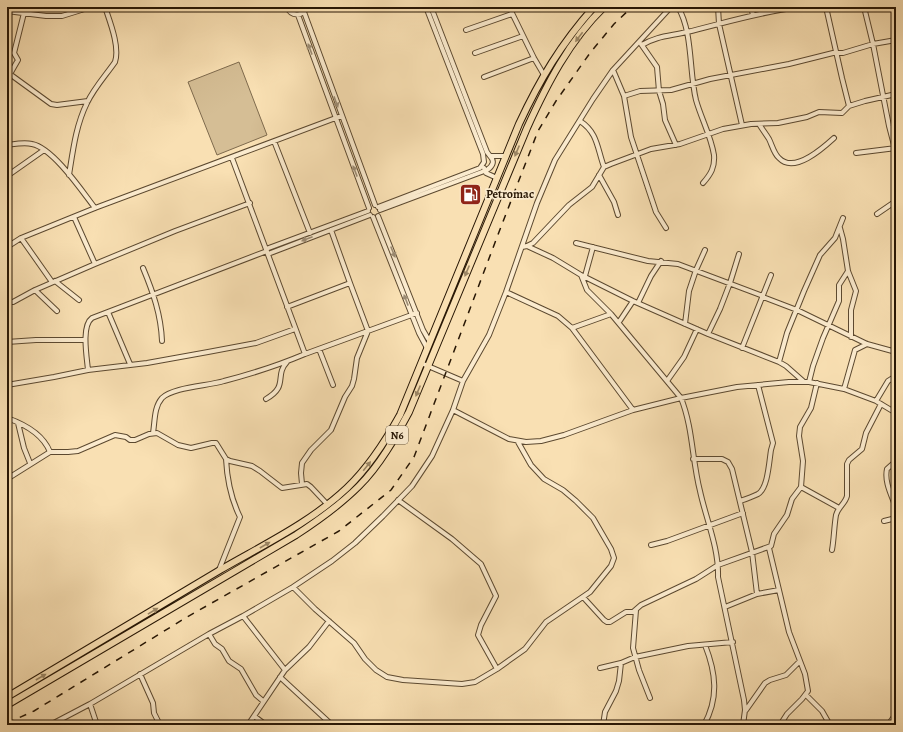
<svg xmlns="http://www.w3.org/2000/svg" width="903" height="732" font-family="Alegreya,serif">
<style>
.green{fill:#d5be95;stroke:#7e6a4d}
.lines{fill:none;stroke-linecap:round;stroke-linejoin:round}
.minor-casing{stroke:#5c4930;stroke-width:6}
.highway-casing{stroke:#281705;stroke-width:8}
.minor{stroke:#fbebce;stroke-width:4}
.highway{stroke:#f9e0b3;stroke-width:6}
.rail{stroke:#281705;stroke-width:1.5;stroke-dasharray:7 7;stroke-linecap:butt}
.oneway{fill:#9b8665}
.oneway2{fill:#9c8c74}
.labels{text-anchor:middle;stroke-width:3.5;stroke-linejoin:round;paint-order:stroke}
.shield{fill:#fbebce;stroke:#675741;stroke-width:1}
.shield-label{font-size:11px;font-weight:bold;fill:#281705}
.poi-label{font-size:12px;font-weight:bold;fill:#281705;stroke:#fbebce;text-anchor:start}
</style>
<rect width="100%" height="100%" fill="#f9e0b3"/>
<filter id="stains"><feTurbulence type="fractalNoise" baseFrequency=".005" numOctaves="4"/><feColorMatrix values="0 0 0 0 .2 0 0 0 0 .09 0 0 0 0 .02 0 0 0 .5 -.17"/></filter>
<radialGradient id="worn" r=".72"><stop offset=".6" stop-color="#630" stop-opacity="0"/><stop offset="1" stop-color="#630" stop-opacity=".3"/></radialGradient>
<path class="green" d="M239 62 267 135 217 155 188 82Z"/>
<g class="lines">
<defs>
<path id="minor" d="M287 7C291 17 303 17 307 7
M431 7 487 152 490 156H506
M509 7 534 58 544 75
M678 7C693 32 689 72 696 100 701 118 711 136 714 155 715 167 711 174 703 183
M718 7 719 24 742 125
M751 7 753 15
M826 7 842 78 849 106
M864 7 873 44 889 126 896 153
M7 11 46 16H62L91 7
M304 12 375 205
M298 15 369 208
M466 30 512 14
M641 44 657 67 659 91 663 104 665 120 676 145
M642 45C656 36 671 36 687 32 724 23 760 12 798 7
M475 53 523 36
M613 70 624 96 631 137 656 212 666 228
M7 72 51 104 57 105 88 101
M10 74 18 60 14 53 24 13
M484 77 534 58
M624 96 640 91 671 90 710 79 789 64 833 53H843L873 44 896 40
M580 121C598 133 597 148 604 167
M759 124C762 129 766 134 769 139 772 145 774 154 779 158 794 174 822 149 834 138
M274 141 310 233
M7 145C15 144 24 142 32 144 53 148 82 191 95 208
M856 153 896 148
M232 158 305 354 417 313
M484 168 486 173 497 178
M69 175C73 150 76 125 87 103 94 88 106 75 115 62 120 47 110 22 105 7
M599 175 614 202 618 215
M7 176 44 150
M378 207 480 168 484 162 483 154 426 7
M380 210 487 170C493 166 495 161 490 156
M877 214 896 201
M378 216 423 330 430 342
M74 217 95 264
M373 217 419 333 427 348
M840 228 843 239 848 271 856 291 851 310V337
M21 238 52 282
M576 243 648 261 678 264 763 296
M527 246 553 258 581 275 633 301 708 334 779 362 786 366 803 381
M7 247 21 238 95 208 341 116
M522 247 527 246 533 243 569 205 592 187 604 167 611 164 651 149 680 144 723 129 751 124 778 123 807 117 819 112 842 113 849 106 865 101 896 94
M266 249 368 211
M268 254 370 215
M143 268C153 292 161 315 162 341
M581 275 587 290 611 314
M585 276 593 247
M55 281 79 300
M35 290 57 311
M506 292 558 316 572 328 633 410
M763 297 797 310 867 344 896 352
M7 299 10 302H13L35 290 95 264 175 231 250 203
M638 303 651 276 661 261
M287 307 350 283 331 230
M108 312 130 364
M619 322 633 301
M685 324 689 291 696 270 705 250
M572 328 611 314 681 398C693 428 692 460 700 491 706 519 719 548 718 577L744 700 745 710 743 725
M708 334 720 309 730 283 739 254
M7 342 36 340H85
M742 348 771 275
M319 349 333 385
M779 362 787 333 804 291 820 255 835 238 843 218
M421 363 463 381
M88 370C87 358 81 326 92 318L267 251
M667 381 684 357 697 329
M809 382 813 366 823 338 839 301V285L848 271
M7 385 54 377 88 370 147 363 208 352 256 343 295 329
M844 389 855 350 867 344
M266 399C289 386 274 376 287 362
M876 401 888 381 896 376
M453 410 509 439 526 442 541 441 564 435 633 410 681 398 737 387 789 382H809L844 389 876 401 896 413
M7 418C24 424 43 434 50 452
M18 423 24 448 30 463
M153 433C155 421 154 407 162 398 173 387 208 386 224 381 251 374 279 365 305 354
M693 459H722L728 462 732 469 752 552 757 594
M896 461 887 469C884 482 892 496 896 508
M7 479 50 452H68L78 451 115 435 126 437 130 440H135L149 434 157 433 178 445 191 448 212 443H216L226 459 230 461 252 466 260 471 282 488 307 484 311 487 327 504
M302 484 301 473 302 463 311 450 331 430 345 397 352 386 354 379 357 358 368 331 350 283
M801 487 839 508
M398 500 452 539 481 564 496 596 481 625 478 635 497 669
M740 501C746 499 752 497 758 494 768 488 769 462 771 450L773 443 758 385
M884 521 896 518
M651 545 667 541 743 513
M769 548 789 632 805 674 808 691 802 699 787 714 780 725
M832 550C834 539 834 527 836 515 838 507 845 504 847 496V464L849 460 862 449 866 433 881 404
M219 570 240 517C231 499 227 478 226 459
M293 587 315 609 354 643 365 659 376 670 387 677 403 680 462 684 475 682 497 669 525 649 546 622 590 592 611 566 614 558 611 549 593 518 576 501 563 490 544 479 531 465 518 442
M583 597 604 620 607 622H610L626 612H633L641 605 696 579 718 565 771 546 774 534 787 515 792 499 801 487 803 461 799 436 800 427 811 408 817 383
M725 607 757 594 779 590
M636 610 633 648 639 670 650 698
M243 616 285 670 248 725
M209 634 215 644 222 649 229 661 241 669 256 695 263 701
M600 668 621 663 635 657 688 646 733 642
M285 670 309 647 329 621
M140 674 153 703 154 713 160 725
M280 677 332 725
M806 695 822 711 830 725
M90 704 97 725
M746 710 765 683 770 680 786 675 800 661
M254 716 266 725
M50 725 90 704 209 634 243 616 293 587 332 561 355 543 383 516 412 486 432 456 453 410 463 381 489 335 506 292 537 203 555 160 593 99 613 70 671 7
M603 725 605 712 616 691 619 681 621 663
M704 725C719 698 716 673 705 645
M888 725 896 714"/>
<path id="highway" d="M7 697C78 655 149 612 220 570 263 545 310 523 347 488 369 467 385 442 400 415L519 124C540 79 561 44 594 7
M7 705 296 535C319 520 340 505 359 486 380 465 395 438 409 412L527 128C547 84 569 41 604 7"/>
</defs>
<use href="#minor" class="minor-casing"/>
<use href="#highway" class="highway-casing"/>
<use href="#minor" class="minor"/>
<use href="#highway" class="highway"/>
<path class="rail" d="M7 723 34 711 187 617 339 531 391 490 414 457 499 232 538 131 556 101 590 53 614 24 632 7"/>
</g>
<defs><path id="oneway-solid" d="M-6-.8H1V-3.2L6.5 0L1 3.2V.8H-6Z"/></defs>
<g class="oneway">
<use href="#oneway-solid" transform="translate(579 37) rotate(127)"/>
<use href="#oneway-solid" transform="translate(517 151) rotate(113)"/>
<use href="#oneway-solid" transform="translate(467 271) rotate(113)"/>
<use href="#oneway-solid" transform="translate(418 391) rotate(113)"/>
<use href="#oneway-solid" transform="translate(367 466) rotate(-51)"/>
<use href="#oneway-solid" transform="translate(265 545) rotate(-30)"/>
<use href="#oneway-solid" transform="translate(153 611) rotate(-31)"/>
<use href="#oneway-solid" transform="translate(41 677) rotate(-30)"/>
</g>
<g class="oneway2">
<use href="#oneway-solid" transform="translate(310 49) rotate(-110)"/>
<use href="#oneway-solid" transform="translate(336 102) rotate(70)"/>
<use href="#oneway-solid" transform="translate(355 171) rotate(-111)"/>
<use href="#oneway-solid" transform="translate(307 239) rotate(159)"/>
<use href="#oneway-solid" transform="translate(393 252) rotate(68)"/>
<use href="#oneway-solid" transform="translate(406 300) rotate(-111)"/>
</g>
<defs>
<symbol id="fuel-square" viewBox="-11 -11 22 22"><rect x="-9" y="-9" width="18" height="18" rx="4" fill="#8f2418" stroke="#fbebce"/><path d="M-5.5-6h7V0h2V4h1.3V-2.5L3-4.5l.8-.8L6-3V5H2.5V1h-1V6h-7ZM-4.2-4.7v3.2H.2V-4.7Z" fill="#fff"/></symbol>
</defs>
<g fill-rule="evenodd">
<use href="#fuel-square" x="458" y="182" width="25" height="25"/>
</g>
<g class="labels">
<rect class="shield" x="386" y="426" width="22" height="18" rx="3"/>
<g class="shield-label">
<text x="397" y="439">N6</text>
</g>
<g class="poi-label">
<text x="486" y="198">Petromac</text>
</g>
</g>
<rect width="903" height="732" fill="none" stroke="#f9e0b3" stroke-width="24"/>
<rect x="8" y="8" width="887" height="716" fill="none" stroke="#281705" stroke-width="2"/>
<rect x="12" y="12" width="879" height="708" fill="none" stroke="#281705"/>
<rect width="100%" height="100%" filter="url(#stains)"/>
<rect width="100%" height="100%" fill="url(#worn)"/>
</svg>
